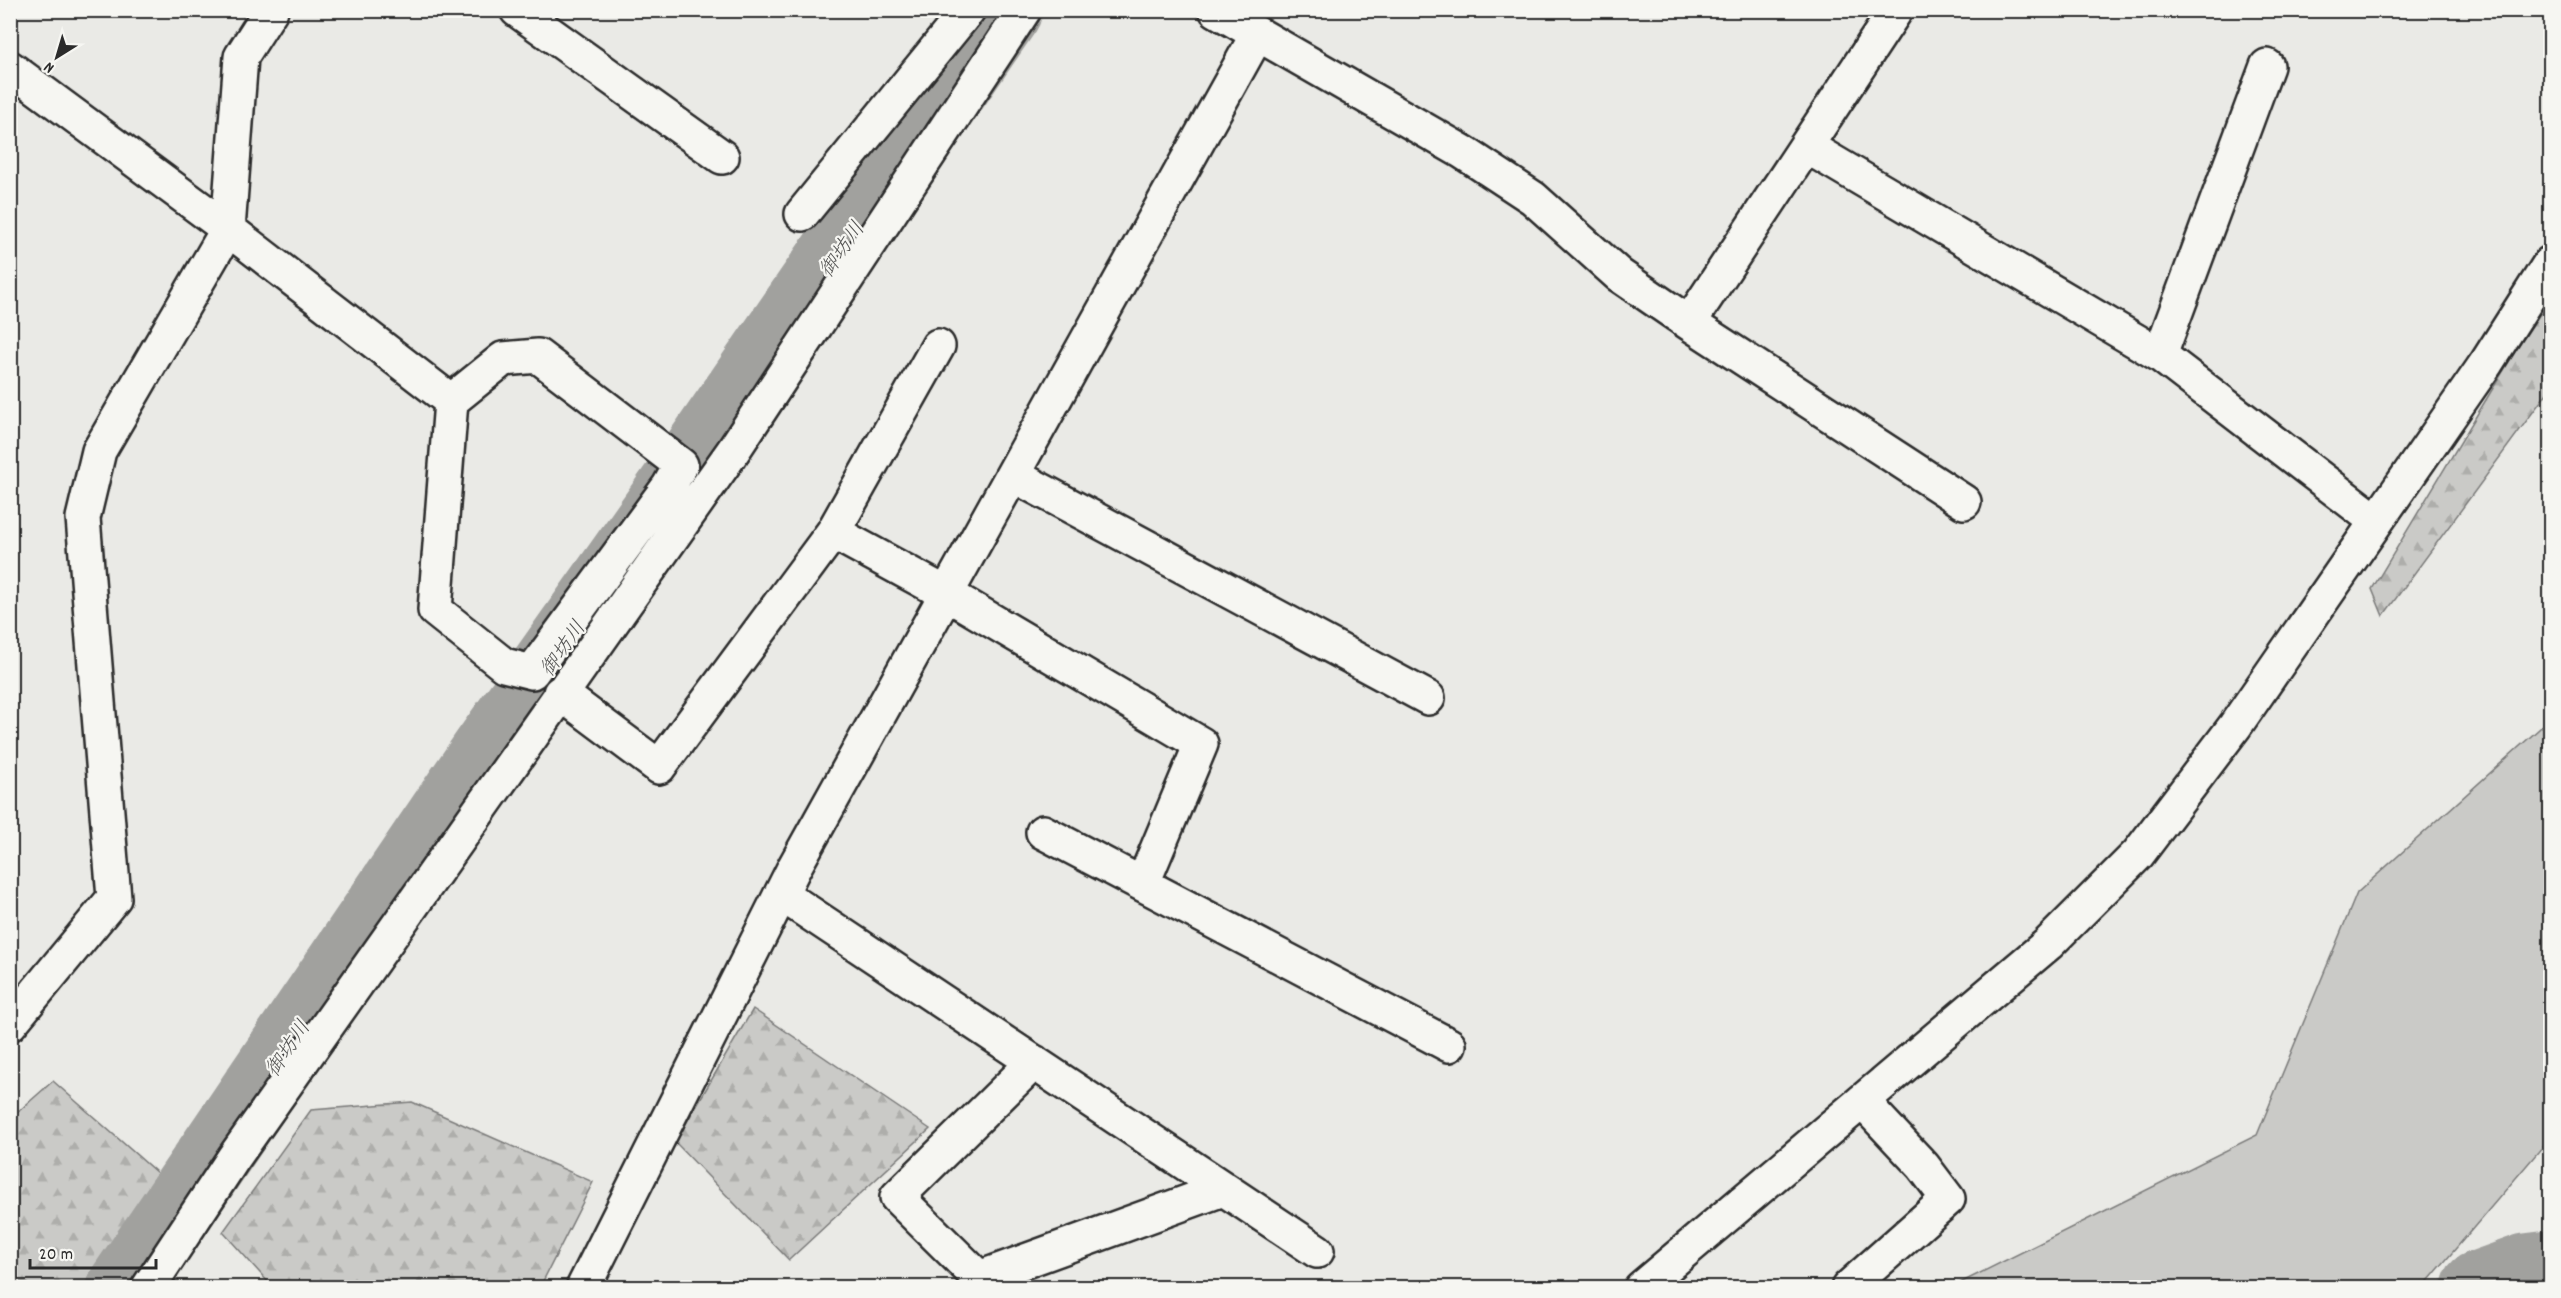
<svg xmlns="http://www.w3.org/2000/svg" width="2561" height="1298" font-family="Dekko,'Klee One',sans-serif">
<style>
.green{fill:#cacac7;stroke:#7a7a79;stroke-width:1.5}
.forest{fill:url(#forest-firs);stroke:#7a7a79;stroke-width:1.5}
.lines{fill:none;stroke-linecap:round;stroke-linejoin:round}
.river{stroke:#a1a19e;stroke-width:75}
.street-casing{stroke:#2b2b2b;stroke-width:38}
.secondary-casing{stroke:#2b2b2b;stroke-width:38}
.street{stroke:#f6f6f2;stroke-width:33}
.secondary{stroke:#f6f6f2;stroke-width:33}
.labels{text-anchor:middle;stroke-width:4.5;stroke-linejoin:round;paint-order:stroke}
.water-label{font-size:21px;font-style:italic;fill:#545453;stroke:#f6f6f2}
</style>
<defs>
<pattern id="forest-firs" width="22" height="20" patternUnits="userSpaceOnUse" patternTransform="scale(1.5)"><rect width="22" height="20" fill="#cacac7"/><path d="M5 1l3.5 6h-7zM16 11l3.5 6h-7z" fill="#aeaeab"/></pattern>
</defs>
<rect width="100%" height="100%" fill="#eaeae6"/>
<filter id="ink" filterUnits="userSpaceOnUse"><feTurbulence type="fractalNoise" baseFrequency=".0167" numOctaves="2"/><feDisplacementMap in="SourceGraphic" scale="12" xChannelSelector="R" yChannelSelector="G"/><feConvolveMatrix kernelMatrix="1 2 1 2 8 2 1 2 1" color-interpolation-filters="sRGB"/></filter>
<g filter="url(#ink)">
<path class="green" d="M2550 719V1138L2423 1287H1952L2257 1135 2357 893Z"/>
<path class="forest" d="M2550 299V389L2383 616 2372 589 2516 350Z
M753 1009 930 1129 789 1260 675 1142Z
M53 1081 165 1180 100 1282 89 1287H11V1118Z
M412 1102 593 1182 540 1287H269V1283L223 1232 311 1110Z"/>
<g class="lines">
<path class="river" d="M124 1288 487 754 703 449 1005 10
M2479 1288 2526 1271 2550 1268"/>
<defs>
<path id="street" d="M517 10 722 157
M1216 10 1463 152 1533 198 1619 275 1689 323 1896 10
M10 68 228 229 451 401
M1806 146 2160 355 2376 521
M802 214 968 10
M1689 323 1964 502
M2160 355 2267 66
M538 356 681 465 669 486 532 672 504 665 435 610 451 401 503 359Z
M1013 475 1428 698
M833 532 947 594 1201 744 1143 883
M560 693 659 767 833 532 938 346
M1043 832 1449 1045
M781 894 1317 1251
M1034 1062 897 1197 979 1278 1223 1189
M148 1288 233 1159 733 451 1024 10
M583 1288 795 866 1257 35
M1641 1288 2048 944 2138 854 2235 726 2487 362 2550 263
M1848 1288 1948 1199 1923 1166 1862 1101"/>
<path id="secondary" d="M10 1024 114 898 83 518 99 451 228 229 241 57 271 10"/>
</defs>
<use href="#street" class="street-casing"/>
<use href="#secondary" class="secondary-casing"/>
<use href="#street" class="street"/>
<use href="#secondary" class="secondary"/>
</g>
</g>
<g class="labels">
<g class="water-label">
<text transform="translate(841 249) rotate(-55)" y="7">御坊川</text>
<text transform="translate(562 648) rotate(-55)" y="7">御坊川</text>
<text transform="translate(287 1048) rotate(-56)" y="7">御坊川</text>
</g>
</g>
<rect width="2561" height="1298" fill="none" stroke="#f6f6f2" stroke-width="36"/>
<rect x="18" y="18" width="2525" height="1262" fill="none" stroke="#2b2b2b" stroke-width="2" filter="url(#ink)"/>
<g transform="translate(57 57) rotate(217)" stroke="#f6f6f2" stroke-width="4.5" paint-order="stroke">
<path d="M0-4.5L10 22L0 15L-10 22Z" fill="#2b2b2b"/>
<text y="-9" font-size="16" font-weight="bold" text-anchor="middle" fill="#2b2b2b">N</text>
</g>
<path d="M30 1259v9h126v-9" fill="none" stroke="#2b2b2b" stroke-width="3"/>
<text x="39" y="1259" font-size="18" fill="#2b2b2b" stroke="#f6f6f2" stroke-width="4.5" paint-order="stroke">20 m</text>
</svg>
